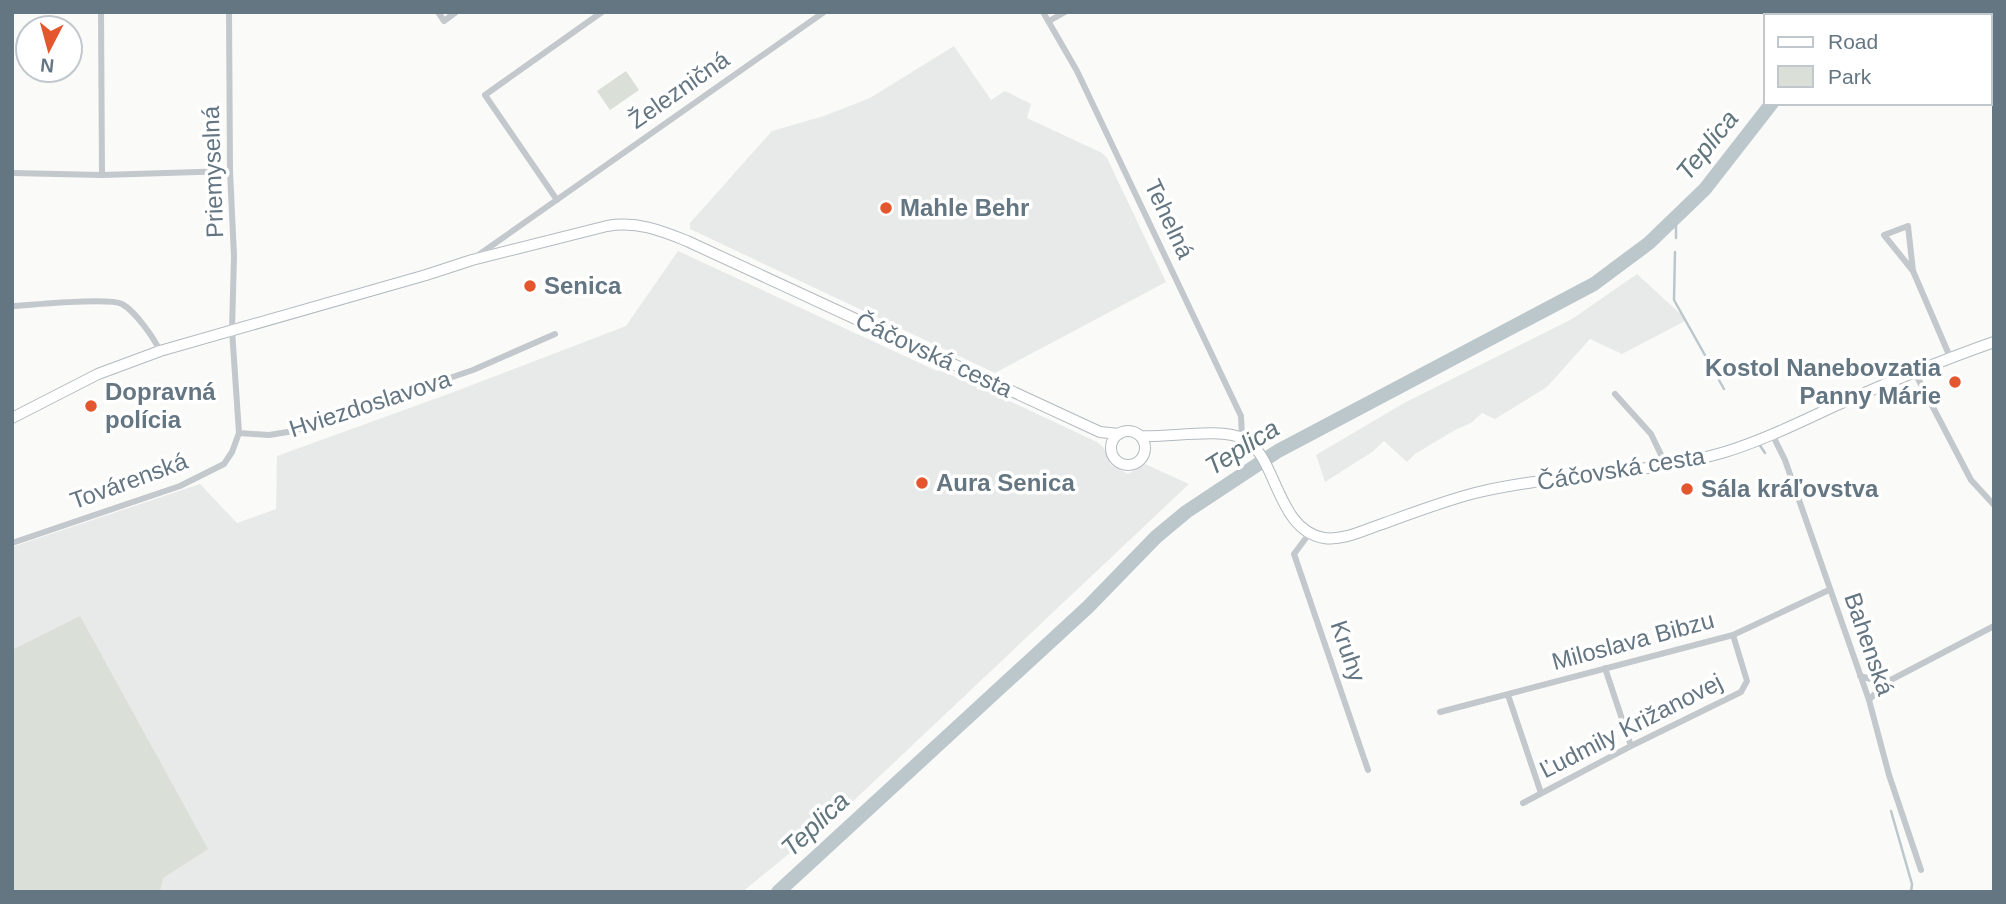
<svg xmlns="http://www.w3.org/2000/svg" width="2006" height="904" font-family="Helvetica,sans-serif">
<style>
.built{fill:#e8e9e9}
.green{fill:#dadfd7}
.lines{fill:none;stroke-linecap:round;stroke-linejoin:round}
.stream{stroke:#bbc7cb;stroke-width:2.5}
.river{stroke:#bbc7cb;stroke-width:14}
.secondary-casing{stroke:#b3babf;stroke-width:12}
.street{stroke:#c3c8cc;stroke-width:6}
.secondary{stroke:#fff;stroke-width:10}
.poi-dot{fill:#e4572e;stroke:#fff;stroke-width:2.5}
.labels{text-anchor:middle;stroke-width:7;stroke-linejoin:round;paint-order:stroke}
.street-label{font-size:24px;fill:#657683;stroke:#fff}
.poi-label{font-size:24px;font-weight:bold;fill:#657683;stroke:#fff;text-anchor:start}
.water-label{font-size:26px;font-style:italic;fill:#60757c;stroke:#fff}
</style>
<rect width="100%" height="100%" fill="#fafaf8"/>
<path class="built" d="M954 46 991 100 1005 91 1031 104 1027 118 1102 153 1107 158 1166 282 995 373 690 229V223L772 131 824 116 870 98Z
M678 251 937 371 940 370 977 387 976 389 988 391 1097 442 1104 448 1111 465 1128 474 1145 464 1189 484 848 806 742 892H12V547L200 484 237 523 276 509 277 456 451 393 626 326Z
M1637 274 1687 320 1622 354 1590 339 1547 387 1495 419 1482 413 1471 423 1455 430 1415 454 1407 462 1384 441 1372 452 1325 482 1316 455 1404 403 1572 319Z"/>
<path class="green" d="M626 71 639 90 610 110 597 91Z
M80 616 208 849 163 878 160 892H12V650Z"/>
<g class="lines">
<path class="stream" d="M1676 238V217
M1675 252 1674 300 1724 389
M1759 444 1765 453
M1891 811 1912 884 1911 892"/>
<path class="river" d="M1837 16 1839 12
M778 892 1088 607 1156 537 1186 512 1278 451 1594 284 1649 243 1705 189 1772 103"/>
<defs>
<path id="secondary" d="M12 418 98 374 160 351 426 275 472 260 607 226C637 221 660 230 687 241L1100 432 1119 434
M1111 448a17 17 0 1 1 34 0a17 17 0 1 1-34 0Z
M1140 436C1168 438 1221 427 1244 439 1277 455 1276 530 1324 538 1344 541 1366 529 1385 523 1415 512 1444 501 1475 493 1557 473 1644 476 1725 452 1764 440 1800 422 1837 405 1889 382 1940 361 1994 342"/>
</defs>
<use href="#secondary" class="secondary-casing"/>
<path class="street" d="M101 12 102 175
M438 12 444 21 456 12
M1043 12 1077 71 1241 416 1242 437
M1049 21 1065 12
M12 173 102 175 230 171
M557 200 485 95 602 12
M477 256 824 12
M1913 271 1908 226 1884 235 1913 271 1950 357
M12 306C32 305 108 297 122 304 135 311 154 338 160 351
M1914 371 1971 480 1994 505
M1615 394 1651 434 1666 465
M239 433 269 435 294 431 473 370 555 334
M1772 434 1785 460 1869 700 1889 775 1921 870
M1309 534 1294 554 1368 770
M12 543 180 486 224 464 232 452 239 433 232 330 234 256 230 171 229 12
M1605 668 1631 746
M1860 676 1885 683 1994 626
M1508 695 1541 793
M1869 700 1885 683
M1440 712 1733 635 1829 590
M1523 803 1631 746 1741 692 1747 681 1733 635"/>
<use href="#secondary" class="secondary"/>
</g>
<g class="poi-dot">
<circle cx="886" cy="208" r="7"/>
<circle cx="530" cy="286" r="7"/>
<circle cx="1955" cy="382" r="7"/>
<circle cx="91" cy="406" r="7"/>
<circle cx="922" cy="483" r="7"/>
<circle cx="1687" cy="489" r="7"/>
</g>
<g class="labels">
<g class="street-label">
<text transform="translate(679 90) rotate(-35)" y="8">Železničná</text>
<text transform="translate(213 172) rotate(-92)" y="8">Priemyselná</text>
<text transform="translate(1169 219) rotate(65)" y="8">Tehelná</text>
<text transform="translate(934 355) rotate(25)" y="8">Čáčovská cesta</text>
<text transform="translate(370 404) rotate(-18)" y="8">Hviezdoslavova</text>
<text transform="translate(1621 469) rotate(-9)" y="8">Čáčovská cesta</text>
<text transform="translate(129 481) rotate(-20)" y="8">Továrenská</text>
<text transform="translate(1633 641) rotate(-15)" y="8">Miloslava Bibzu</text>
<text transform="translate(1869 644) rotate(71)" y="8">Bahenská</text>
<text transform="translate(1348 651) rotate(71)" y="8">Kruhy</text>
<text transform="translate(1631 726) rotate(-27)" y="8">Ľudmily Križanovej</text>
</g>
<g class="poi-label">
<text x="900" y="216">Mahle Behr</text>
<text x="544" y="294">Senica</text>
<text x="1941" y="376" text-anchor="end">Kostol Nanebovzatia<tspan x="1941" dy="28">Panny Márie</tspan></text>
<text x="105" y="400">Dopravná<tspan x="105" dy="28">polícia</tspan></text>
<text x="936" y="491">Aura Senica</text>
<text x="1701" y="497">Sála kráľovstva</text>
</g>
<g class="water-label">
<text transform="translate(1707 145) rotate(-51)" y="9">Teplica</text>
<text transform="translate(1242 447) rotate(-32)" y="9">Teplica</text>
<text transform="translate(815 824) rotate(-43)" y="9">Teplica</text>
</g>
</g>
<rect width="2006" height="904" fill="none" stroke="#657683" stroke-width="28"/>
<rect x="1764" y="14" width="228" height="91" fill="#ffffff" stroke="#c1c8cd" stroke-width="2"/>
<rect x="1778" y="37" width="35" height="10" fill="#ffffff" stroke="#c1c8cd" stroke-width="2"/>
<text x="1828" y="49" font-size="21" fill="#657683">Road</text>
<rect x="1778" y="66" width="35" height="21" fill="#dadfd7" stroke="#c1c8cd" stroke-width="2"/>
<text x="1828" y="84" font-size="21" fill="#657683">Park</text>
<g transform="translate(49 49) rotate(186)"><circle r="33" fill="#ffffff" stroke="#c1c8cd" stroke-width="2"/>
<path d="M0-5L12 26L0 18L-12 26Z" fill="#e4572e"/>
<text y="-10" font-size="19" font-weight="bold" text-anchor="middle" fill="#657683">N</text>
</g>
</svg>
